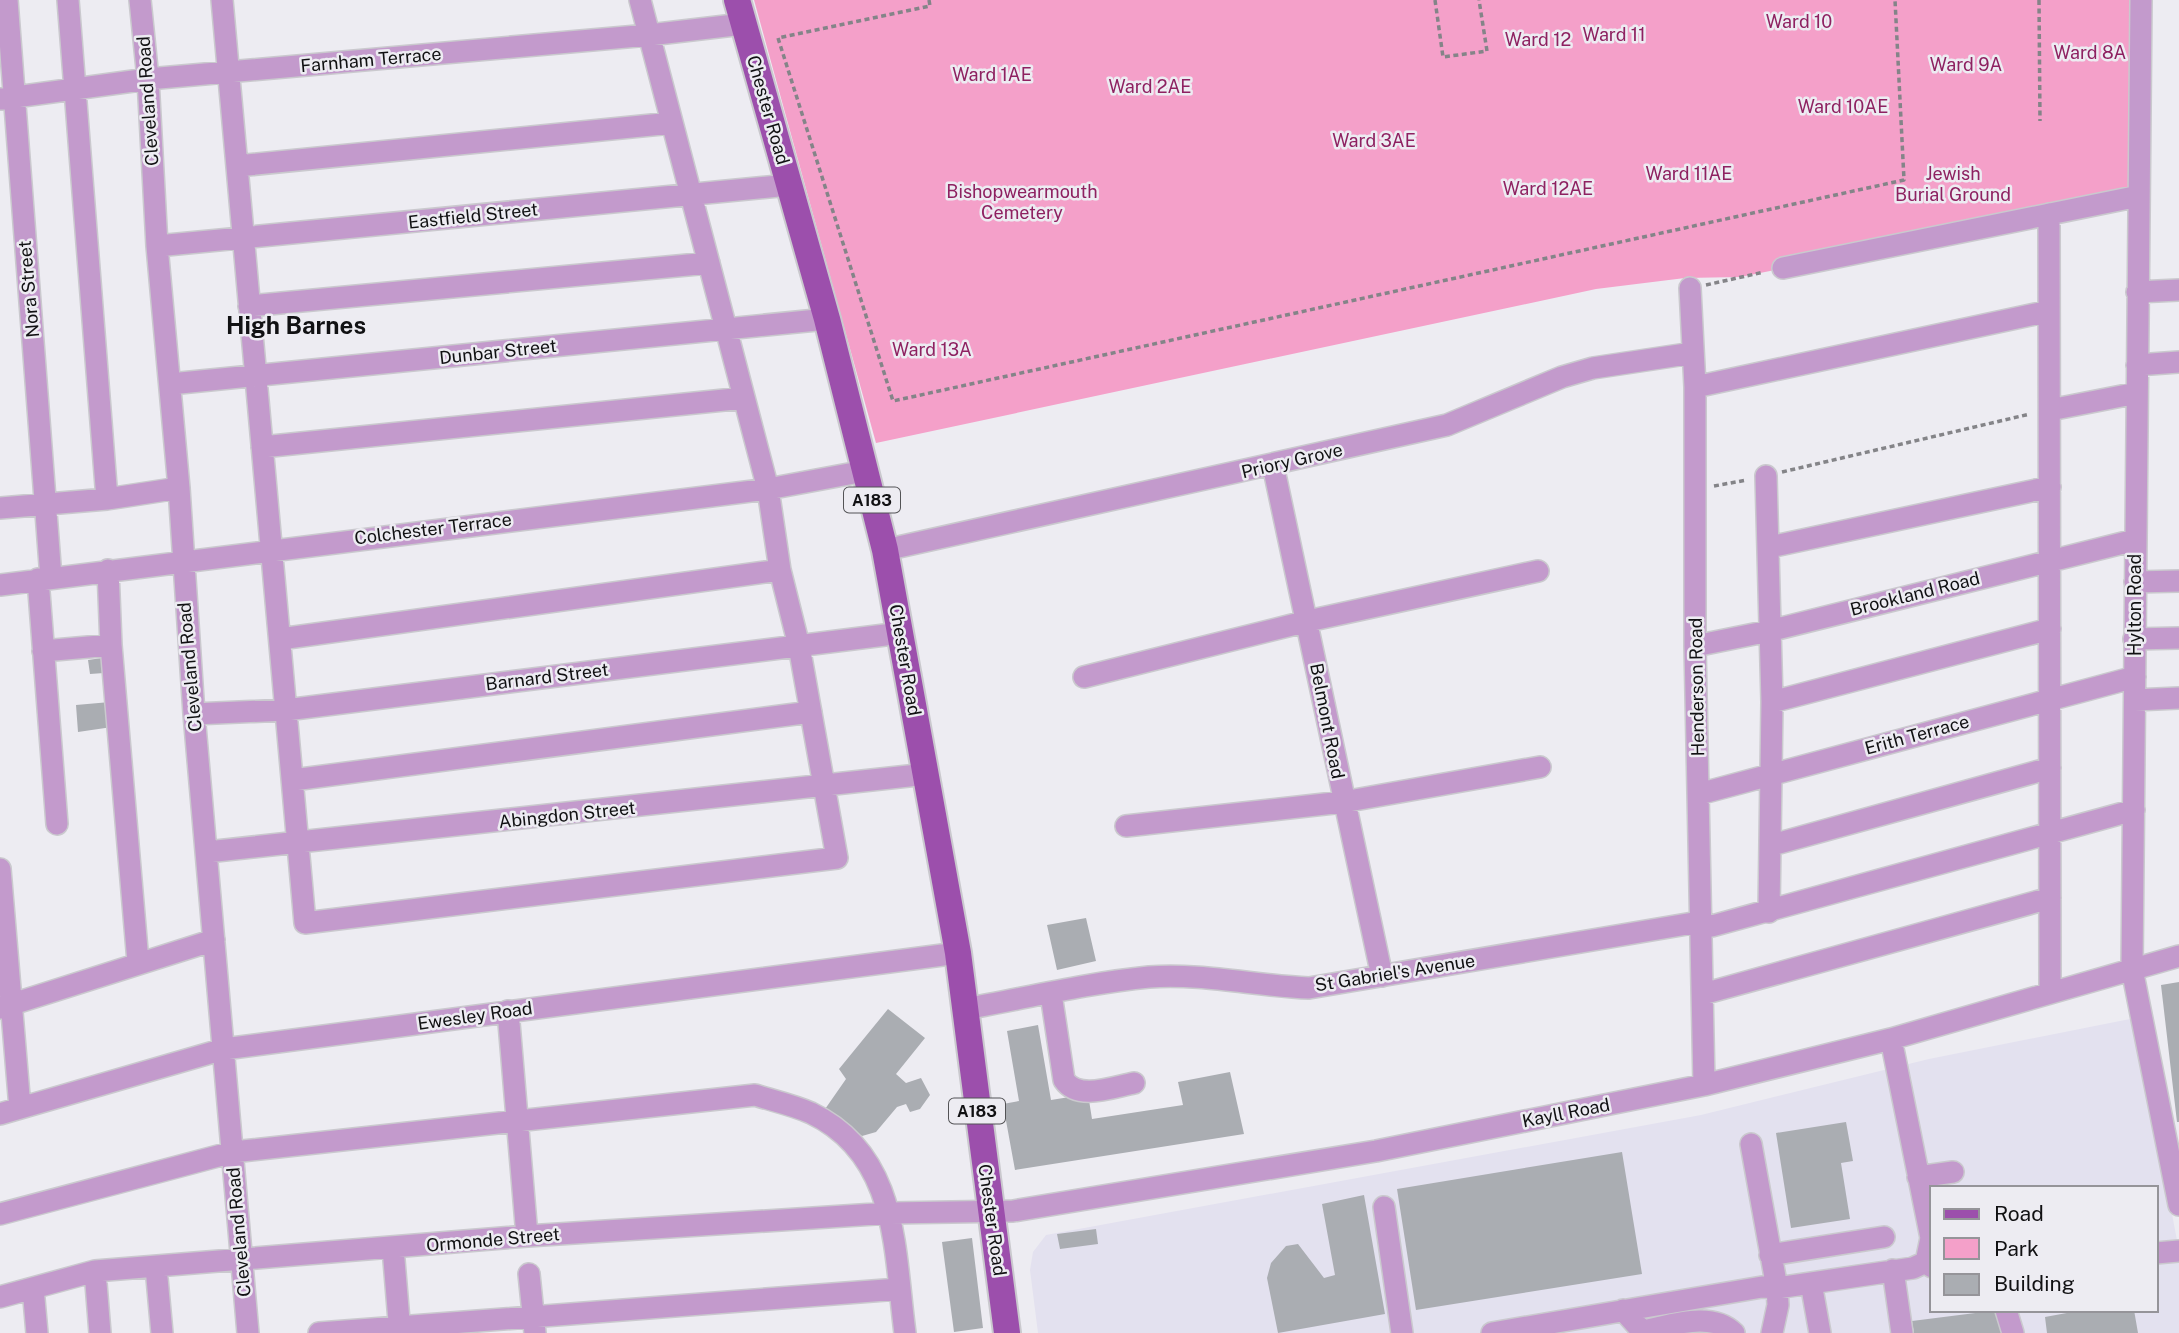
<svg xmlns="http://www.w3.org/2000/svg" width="2179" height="1333" font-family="'Public Sans',sans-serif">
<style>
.built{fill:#e3e1ef;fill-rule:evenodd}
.green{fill:#f4a0c9}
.building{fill:#aaadb2}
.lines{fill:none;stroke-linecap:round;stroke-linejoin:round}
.minor-casing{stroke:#cac9ce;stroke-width:24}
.major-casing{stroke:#cac9ce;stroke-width:30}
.path{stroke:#848488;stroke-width:3.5;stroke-dasharray:5 3.5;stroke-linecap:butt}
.minor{stroke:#c39acc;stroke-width:21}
.major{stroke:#9c4fac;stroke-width:26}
.labels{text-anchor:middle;stroke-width:5;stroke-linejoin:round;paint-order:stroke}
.shield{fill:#edecf2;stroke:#535356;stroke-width:2}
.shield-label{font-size:16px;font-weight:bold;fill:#111113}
.park-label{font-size:18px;fill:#8e2161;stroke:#edecf2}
.street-label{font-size:18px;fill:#111113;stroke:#edecf2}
.district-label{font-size:24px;font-weight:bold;fill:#111113;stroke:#edecf2}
</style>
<rect width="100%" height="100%" fill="#edecf2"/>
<path class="built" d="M2135 1018 2179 1251V1333H1038L1030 1270 1033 1252 1046 1235 1701 1115 1929 1059ZM1932 1188H2156V1310H1932Z"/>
<path class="green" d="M754 0H2141L2139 196 1740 277 1685 278 1596 289 876 443Z"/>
<path class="building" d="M102 658 104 673 90 674 88 660Z
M110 702 112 727 78 732 76 705Z
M1086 918 1096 961 1057 970 1047 925Z
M2179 982V1122H2177L2161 985Z
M888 1009 925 1038 896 1074 906 1083 921 1078 930 1095 920 1109 910 1112 906 1104 897 1107 876 1132 862 1136 823 1112 846 1079 839 1069Z
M1038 1025 1051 1100 1088 1094 1092 1119 1183 1105 1178 1082 1230 1072 1244 1134 1015 1170 1003 1104 1019 1101 1007 1031Z
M1846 1122 1853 1161 1841 1163 1850 1219 1791 1228 1776 1133Z
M1622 1152 1642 1274 1416 1310 1397 1189Z
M1364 1195 1385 1314 1278 1333 1267 1278 1271 1263 1286 1246 1298 1244 1324 1278 1335 1275 1322 1204Z
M1096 1229 1098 1244 1060 1249 1057 1234Z
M972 1238 983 1328 954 1332 942 1242Z
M1999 1310 2004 1333H1914L1912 1321Z
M2083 1310H2134L2138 1333H2047L2045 1317Z"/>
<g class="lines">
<defs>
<path id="minor" d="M7 0 51 578
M68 0 107 499
M140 0 148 79 157 246 179 488 194 714 248 1333
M222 0 305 923 837 858 799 646 780 570 768 489 640 0
M2141 0 2132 969 2179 1205
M0 99 148 79 649 35 743 24
M237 166 672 123
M2049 214 2050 993
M157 246 789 185
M1783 268 2139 196
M1690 288 1695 387V646L1704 1085
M2137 292 2179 290
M249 306 709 263
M2137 365 2179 362
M170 384 827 319
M1695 387 2049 311
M2050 410 2137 393
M262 447 744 398
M1273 465 1382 976
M1766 476 1772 702 1769 912
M0 508 107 499 179 488
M1770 547 2050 487
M885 550 1447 425 1562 377 1593 368 1693 353
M108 570 111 645 138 962
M38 579 57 824
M2135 582 2179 581
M0 585 768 489 865 471
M280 639 780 570
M2134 639 2179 638
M1695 646 1769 631 2135 540
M43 651 111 645
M1084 677 1308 621 1538 571
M2135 700 2179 698
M1772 702 2050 629
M194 714 286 710 901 633
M293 780 811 712
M1699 794 2135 677
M1126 826 1343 802 1540 767
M1772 845 2050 768
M207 852 927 774
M0 869 20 1108
M1051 994 1064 1080C1078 1101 1113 1087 1134 1083
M1703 994 2050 898
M0 1008 214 940
M965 1009C1026 998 1088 983 1149 977 1203 973 1256 986 1309 988L1699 922 1712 926 2134 810
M508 1011 527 1236
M1891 1039 1931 1238 1926 1262 1932 1267
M0 1114 224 1049 958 953
M1751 1144 1777 1288 1778 1305 1772 1333
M1918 1177 1953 1172
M1384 1207 1402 1333
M0 1214 233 1152 755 1095C774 1101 793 1105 811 1113 899 1155 894 1251 905 1333
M393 1248 400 1333
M2156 1253 2179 1251
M1770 1255 1884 1237
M156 1267 162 1333
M1893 1270 1902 1333
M95 1271 100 1333
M529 1274 535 1333
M1811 1283 1820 1333
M33 1288 37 1333
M0 1297 95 1271 527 1236 891 1213 1013 1211 1376 1151 1704 1085 1891 1039 2179 956
M1623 1310 1642 1331C1670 1326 1711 1310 1734 1333
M2006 1310 2013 1333
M319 1333 899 1289
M1492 1333 1762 1287 1777 1288 1913 1268 1926 1262"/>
<path id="major" d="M737 0 827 319 885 550 958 953 1007 1333"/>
</defs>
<use href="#minor" class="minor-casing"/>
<use href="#major" class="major-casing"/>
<path class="path" d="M929 0 930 6 778 38 893 401 1904 180 1895 0
M1435 0 1443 57 1487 51 1479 0
M2039 0 2040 121
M1706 285 1764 272
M1782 472 2030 414
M1714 486 1747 480"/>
<use href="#minor" class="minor"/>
<use href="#major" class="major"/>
</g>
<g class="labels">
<g class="shield">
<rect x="844" y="487.5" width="56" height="25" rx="5"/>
<rect x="949" y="1098.5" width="56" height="25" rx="5"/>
</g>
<g class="shield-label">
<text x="872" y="506">A183</text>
<text x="977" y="1117">A183</text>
</g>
<g class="park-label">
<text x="1799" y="28">Ward 10</text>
<text x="1614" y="41">Ward 11</text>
<text x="1538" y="46">Ward 12</text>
<text x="2090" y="59">Ward 8A</text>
<text x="1966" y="71">Ward 9A</text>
<text x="992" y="81">Ward 1AE</text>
<text x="1150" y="93">Ward 2AE</text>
<text x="1843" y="113">Ward 10AE</text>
<text x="1374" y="147">Ward 3AE</text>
<text x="1689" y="180">Ward 11AE</text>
<text x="1953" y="180">Jewish<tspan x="1953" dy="21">Burial Ground</tspan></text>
<text x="1548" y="195">Ward 12AE</text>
<text x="1022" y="198">Bishopwearmouth<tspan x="1022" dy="21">Cemetery</tspan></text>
<text x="932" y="356">Ward 13A</text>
</g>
<g class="street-label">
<text transform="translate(371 60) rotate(-5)" y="6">Farnham Terrace</text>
<text transform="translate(148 101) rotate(-94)" y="6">Cleveland Road</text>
<text transform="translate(768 110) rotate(74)" y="6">Chester Road</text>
<text transform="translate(473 216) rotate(-6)" y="6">Eastfield Street</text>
<text transform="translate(29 289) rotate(-95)" y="6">Nora Street</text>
<text transform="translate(498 352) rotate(-6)" y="6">Dunbar Street</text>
<text transform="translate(1292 461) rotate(-13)" y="6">Priory Grove</text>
<text transform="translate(433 529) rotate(-7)" y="6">Colchester Terrace</text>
<text transform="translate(1915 594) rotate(-14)" y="6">Brookland Road</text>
<text transform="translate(2135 605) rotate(-90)" y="6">Hylton Road</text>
<text transform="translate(905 660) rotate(80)" y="6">Chester Road</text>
<text transform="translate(190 667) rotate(-95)" y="6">Cleveland Road</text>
<text transform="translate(547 677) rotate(-7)" y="6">Barnard Street</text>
<text transform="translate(1697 687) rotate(-91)" y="6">Henderson Road</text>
<text transform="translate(1327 721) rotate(79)" y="6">Belmont Road</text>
<text transform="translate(1917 735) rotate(-15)" y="6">Erith Terrace</text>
<text transform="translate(567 815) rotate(-6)" y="6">Abingdon Street</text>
<text transform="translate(1395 973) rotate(-9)" y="6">St Gabriel's Avenue</text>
<text transform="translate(475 1016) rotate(-8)" y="6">Ewesley Road</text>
<text transform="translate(1566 1113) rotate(-11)" y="6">Kayll Road</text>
<text transform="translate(992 1220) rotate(82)" y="6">Chester Road</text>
<text transform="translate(239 1232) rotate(-95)" y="6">Cleveland Road</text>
<text transform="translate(493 1240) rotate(-5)" y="6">Ormonde Street</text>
</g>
<g class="district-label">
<text x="296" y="334">High Barnes</text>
</g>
</g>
<rect x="1930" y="1186" width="228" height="126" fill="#edecf2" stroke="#959499" stroke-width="2"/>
<rect x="1944" y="1209" width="35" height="10" fill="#9c4fac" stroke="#959499" stroke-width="2"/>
<text x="1994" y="1221" font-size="21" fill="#111113">Road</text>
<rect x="1944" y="1238" width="35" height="21" fill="#f4a0c9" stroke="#959499" stroke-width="2"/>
<text x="1994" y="1256" font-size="21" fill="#111113">Park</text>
<rect x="1944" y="1274" width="35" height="21" fill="#aaadb2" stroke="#959499" stroke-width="2"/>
<text x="1994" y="1291" font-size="21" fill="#111113">Building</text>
</svg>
